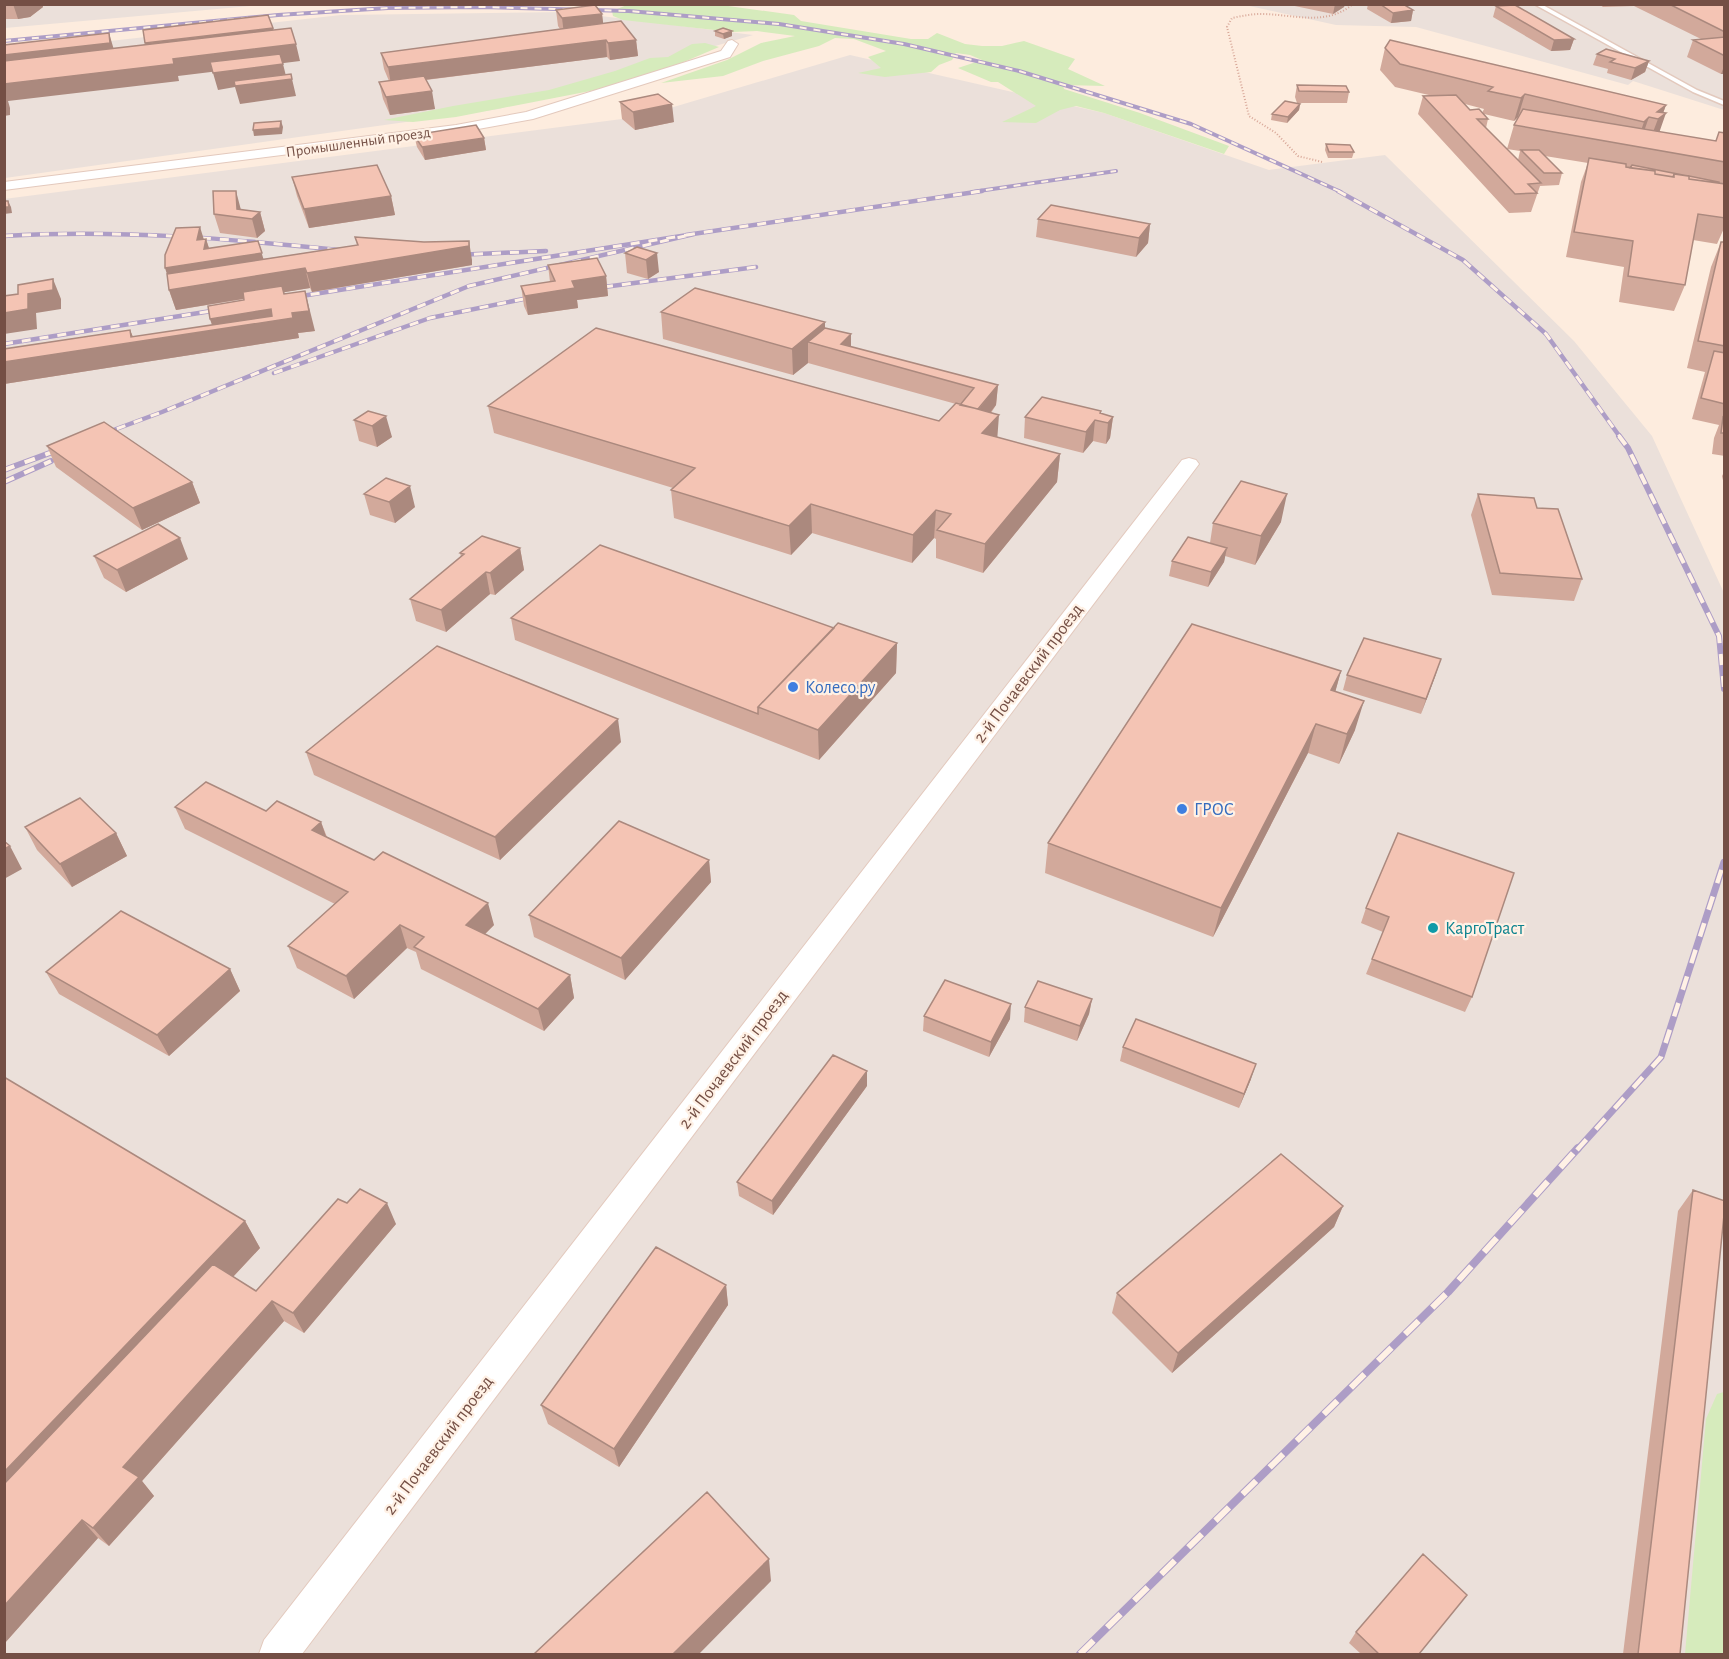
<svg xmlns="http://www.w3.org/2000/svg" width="1729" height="1659" font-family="'Alegreya Sans',sans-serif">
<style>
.industrial{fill:#ebe0da}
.green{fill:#d6ebbc}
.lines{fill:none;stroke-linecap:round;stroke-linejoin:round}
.service-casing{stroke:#e3c9bd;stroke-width:3}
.minor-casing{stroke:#e3c9bd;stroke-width:2}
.path{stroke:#d8a798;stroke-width:2;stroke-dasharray:1 2;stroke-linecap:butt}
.service{fill:#fff;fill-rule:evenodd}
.minor{fill:#fff;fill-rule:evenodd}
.rail-far4-casing{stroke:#ad9dc6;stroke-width:4}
.rail-far3-casing{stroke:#ad9dc6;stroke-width:4.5}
.rail-far2-casing{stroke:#ad9dc6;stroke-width:6}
.rail-far1-casing{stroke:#ad9dc6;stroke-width:7}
.rail-casing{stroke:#ad9dc6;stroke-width:8}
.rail-far4{stroke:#fff1e5;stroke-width:2;stroke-dasharray:7;stroke-linecap:butt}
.rail-far3{stroke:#fff1e5;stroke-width:3;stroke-dasharray:9;stroke-linecap:butt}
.rail-far2{stroke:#fff1e5;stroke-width:4;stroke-dasharray:11;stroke-linecap:butt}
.rail-far1{stroke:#fff1e5;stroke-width:4.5;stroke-dasharray:14;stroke-linecap:butt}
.rail{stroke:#fff1e5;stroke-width:6;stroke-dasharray:19;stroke-linecap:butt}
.wall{fill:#d2a99b;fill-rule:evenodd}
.shaded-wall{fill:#ab897e}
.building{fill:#f4c4b4;stroke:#ab897e;stroke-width:1.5}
.shop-dot{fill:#3f7fe0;stroke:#fff1e5;stroke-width:2}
.culture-dot{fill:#0f9aa8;stroke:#fff1e5;stroke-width:2}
.labels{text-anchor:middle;stroke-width:4.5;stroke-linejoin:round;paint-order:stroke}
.far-street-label{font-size:15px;fill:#744f45;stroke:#fff1e5}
.street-label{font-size:18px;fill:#744f45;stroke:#fff1e5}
.shop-label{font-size:18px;fill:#366cbe;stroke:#fff1e5;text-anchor:start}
.culture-label{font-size:18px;fill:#0d838f;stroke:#fff1e5;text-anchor:start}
</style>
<rect width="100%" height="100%" fill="#fdecde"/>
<path class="industrial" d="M5 5H262L5 28Z
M1245 5H1724V110L1633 81 1628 85 1416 27 1336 25Z
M569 12 753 35 499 109 5 178 4 53 341 15Z
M850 55 1104 113 1269 170 1385 155 1574 341 1652 436 1724 593V1654H5L4 199 622 119 660 111Z"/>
<path class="green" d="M627 5H721L794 15 801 21 911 39H928L937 33 965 44 982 46H1002L1024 41 1075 59 1068 69 1105 86 1063 85 1064 89 1140 113 1229 146 1224 154 1104 113 1076 106 1060 110 1036 123 1002 122 1036 106 998 82H991L958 68 982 60 970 55 956 53 952 60 939 65 931 72 885 77 858 73 881 68 868 57 886 51 854 39 835 38 819 46 763 61 723 76 661 83 727 60 761 43 795 36 757 31 733 32 623 20 613 16 612 11Z
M705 43 719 47 658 73 616 86 456 117 413 122 384 120 453 106 549 90 615 71 650 58 668 57 692 44Z
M1724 1392V1654H1685L1706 1419 1717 1394Z"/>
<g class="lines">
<defs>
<path id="service" d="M1534 4H1541L1697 90 1724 101V105L1693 92Z"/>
<path id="minor" d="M732 40 738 44 730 57 533 119 456 133 4 190V182L456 125 526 112 721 51 728 41Z
M1189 458 1196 460 1199 464 1196 468 302 1654H259L264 1640 1182 460Z"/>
</defs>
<use href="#service" class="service-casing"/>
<use href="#minor" class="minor-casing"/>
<path class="path" d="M1322 162 1298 156 1276 133 1249 116 1227 27 1232 18C1242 16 1251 14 1261 14 1292 14 1326 27 1353 4"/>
<use href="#service" class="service"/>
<use href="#minor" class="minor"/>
<defs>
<path id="rail-far4" d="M4 41 278 15 388 8 481 7 629 11 779 24 904 44 1019 71 1191 124 1341 192
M972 192 1116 171"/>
<path id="rail-far3" d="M1338 191 1463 260 1546 334 1620 437
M686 235 982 191
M4 236C120 229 234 239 349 251
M456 255 546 251
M604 287 756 267
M4 344 224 309
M274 373 430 318 538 296
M100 435 162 412 469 286 694 234 289 298"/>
<path id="rail-far2" d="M1619 436 1628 448 1719 636 1724 689
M4 470 66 447
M4 482 51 461"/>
<path id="rail-far1" d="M1577 1150 1661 1057 1724 862"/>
<path id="rail" d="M1080 1654 1448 1292 1578 1148"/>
</defs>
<use href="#rail-far4" class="rail-far4-casing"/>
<use href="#rail-far3" class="rail-far3-casing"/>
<use href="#rail-far2" class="rail-far2-casing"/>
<use href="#rail-far1" class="rail-far1-casing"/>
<use href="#rail" class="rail-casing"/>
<use href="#rail-far4" class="rail-far4"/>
<use href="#rail-far3" class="rail-far3"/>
<use href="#rail-far2" class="rail-far2"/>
<use href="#rail-far1" class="rail-far1"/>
<use href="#rail" class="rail"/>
</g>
<path class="wall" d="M4 4H42L43 7 30 17 18 19H4Z
M1345 4 1344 7 1333 14 1290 5Z
M1368 4H1403L1413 10 1411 21 1391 23 1367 9Z
M1599 4H1725V74H1721L1687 57 1693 40 1701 39 1634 6 1603 7Z
M1496 6 1574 39 1570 50 1551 51 1493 17Z
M556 10 602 14 603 24 636 40 638 56 610 60 607 57 426 80 435 109 390 115 383 99 379 82 389 81 384 69 381 53 560 29 558 26Z
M715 31 732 36 724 39 715 36Z
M1385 48 1666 105 1663 113 1659 132 1716 141 1719 132 1725 133V226L1717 244 1693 240 1685 285 1674 311 1619 302 1624 267 1566 257 1581 182 1588 163 1545 156 1562 173 1559 185 1540 186 1531 212 1509 213 1418 114 1423 96H1433L1395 87 1380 70ZM1465 104 1484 109 1482 113 1470 110ZM1484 114 1514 121 1518 117 1514 125 1507 149 1520 151 1518 160 1486 128 1488 119Z
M1597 54 1649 61 1645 72 1631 80 1607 73 1608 69 1593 65Z
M1297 85 1349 92 1347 103H1297L1295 97Z
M620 102 674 122 635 130 622 119Z
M1300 104 1299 110 1287 123 1271 120 1272 114Z
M414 135 484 138 486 150 425 160 417 147Z
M1326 144 1354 152 1352 158H1328L1325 150Z
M292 177 391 196 395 215 309 228 297 196Z
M260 212 265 231 257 238 220 233 214 214Z
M1038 219 1150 224 1148 243 1136 257 1036 237Z
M355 237 472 260V265L312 292 310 288 284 292 285 294 315 331 298 333 299 338 4 384V349L130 330 133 337 212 325 210 319 244 300V299L176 310 169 290 204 239H206L209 248 264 259 357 245Z
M1721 242H1725V456L1712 454 1714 438 1719 425 1692 419 1705 372 1687 368 1711 267Z
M637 247 659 272 648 279 627 273 625 253Z
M548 265 606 276 608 296 577 300 578 308 528 315 524 306 521 286 550 282Z
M661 312 825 328 851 334V347L998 385 996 405 991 413 997 437 1060 454 1057 482 983 573 936 558V539L934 538 912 563 812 533 791 555 674 518 671 490 673 488 494 433 488 406 939 421 956 404 808 363 793 375 663 339Z
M368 411 392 437 377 447 359 441 354 420Z
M1101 411V414L1113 417 1110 438 1106 444 1093 441 1083 453 1024 438 1025 417Z
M47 446 192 482 200 503 142 530 56 467Z
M1725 470V489L1722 476Z
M364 494 415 507 395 523 370 515Z
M1478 494 1582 579 1574 601 1492 595 1471 515Z
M1281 522 1255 565 1225 556 1224 562 1208 587 1169 576 1172 561 1210 543 1213 523Z
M520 548 524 570 495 595 490 594 446 632 416 621 410 599 461 557 460 553Z
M94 556 188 559 126 592 104 578Z
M511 618 834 628 897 643 896 673 819 760 515 640Z
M1341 671 1335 692 1355 730 1339 764 1308 753 1213 937 1045 873 1048 843Z
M1436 674 1421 714 1343 690 1347 675Z
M621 742 500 860 314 775 306 752Z
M175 807 266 811 321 822 327 837 494 925 485 934 570 975 574 998 544 1031 421 969 416 952 407 948 354 999 297 968 288 946 335 904 185 829Z
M25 827 116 833 127 856 72 887 37 850Z
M1398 833 1472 997 1465 1012 1366 974 1383 932 1361 923 1366 908Z
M709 860 711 882 625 980 534 937 529 915Z
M230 969 240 991 169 1056 59 994 46 972Z
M1092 999 1089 1014 1077 1041 1024 1022 1025 1007Z
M924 1016 1010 1019 989 1057 923 1031Z
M1123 1047 1251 1079 1239 1108 1120 1061Z
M4 1077 245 1221 260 1248 233 1277 256 1291 347 1203 396 1224 304 1333 284 1321 142 1481 154 1496 109 1546 98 1538 4 1644Z
M867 1086 773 1215 739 1196 737 1182Z
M1693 1190 1680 1654H1623L1678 1211Z
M1343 1206 1334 1227 1172 1373 1112 1313 1117 1293Z
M726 1285 728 1305 619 1467 548 1424 541 1405Z
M1356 1632 1419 1654H1361L1349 1643Z"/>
<path class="shaded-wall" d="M13 4H42L43 7 30 17 18 19Z
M1335 4H1345L1344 7 1333 14Z
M1413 10 1411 21 1391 23 1393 13Z
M602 14 604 30 564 34 562 18Z
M273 28 277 44 150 59 145 43Z
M732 31V36L724 39 723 34Z
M109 33 114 50 4 72V55Z
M1574 39 1570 50 1551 51 1554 40Z
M606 40 607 57 391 84 388 67Z
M636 40 638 56 610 60 608 43Z
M296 44 300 61 178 76 179 81 8 101 10 108V115L4 116V84L173 59Z
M1649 61 1645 72 1631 80 1635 68Z
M283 64 287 80 292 79 296 96 240 104 235 87 218 90 213 73Z
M1725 64V74H1721Z
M432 91 435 109 390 115 386 97Z
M1525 94 1518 117 1514 121 1521 98Z
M672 104 674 122 635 130 633 112Z
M1300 104 1299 110 1287 123 1288 117Z
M1666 105 1662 116 1666 113 1658 136 1653 132 1658 119 1657 112Z
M1649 117 1641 140 1636 145 1644 122Z
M281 121 283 127 282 134 254 136 253 130Z
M484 138 486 150 425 160 422 147Z
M236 191 241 210 237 209Z
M391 196 395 215 309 228 304 209Z
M8 201 11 207 12 213 4 214V207Z
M260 212 265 231 257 238 252 219Z
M1150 224 1148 243 1136 257 1139 238Z
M200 227 205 243 206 239 213 261 258 241 268 274 305 268 310 288 176 310 169 290H172L165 268 197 240Z
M469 241 472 260V265L312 292 307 273Z
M657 253 659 272 648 279 646 260Z
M606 276 608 296 577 300 578 308 528 315 525 296 572 281Z
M53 279 61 299V309L36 313 37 329 4 334V313L28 294Z
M305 291 315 331 298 333 299 338 4 384V362L131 337 130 330 135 342 214 330 210 319 271 309 292 313Z
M825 322V347L808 342V363L793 375 792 349Z
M851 334V354L841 344Z
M998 385 996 405 972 436 974 415Z
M999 415 997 442 982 433Z
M386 416 392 437 377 447 372 426Z
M1113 417 1110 438 1106 444 1108 423Z
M1095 420 1093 441 1083 453 1086 432Z
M1060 454 1057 482 983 573 985 544Z
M192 482 200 503 142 530 133 508Z
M410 486 415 507 395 523 389 502Z
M1287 494 1281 522 1255 565 1261 536Z
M811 504 812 533 791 555 789 526Z
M936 510 934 538 912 563 913 535Z
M180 538 188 559 126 592 117 570Z
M520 548 524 570 495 595 490 573Z
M1227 548 1224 562 1208 587 1211 572Z
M486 572 490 594 446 632 441 610Z
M897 643 896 673 819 760 818 730Z
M1441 659 1436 674 1421 714 1426 699Z
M1341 671 1333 700 1331 690Z
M1364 701 1355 730 1339 764 1347 734Z
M618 719 621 742 500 860 495 837Z
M1316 724 1308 753 1213 937 1221 908Z
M321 822 329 845 312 830Z
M116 833 127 856 72 887 60 864Z
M10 846 22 869 4 879V849Z
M709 860 711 882 625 980 621 958Z
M488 903 494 925 472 947 466 925Z
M400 925 407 948 354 999 346 976Z
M230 969 240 991 169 1056 157 1035Z
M570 975 574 998 544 1031 538 1009Z
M1092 999 1089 1014 1077 1041 1080 1026Z
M1011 1004 1010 1019 989 1057 991 1042Z
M1256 1064 1251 1079 1239 1108 1244 1094Z
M867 1071V1086L773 1215 772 1201Z
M387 1203 396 1224 304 1333 293 1313Z
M1343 1206 1334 1227 1172 1373 1178 1353Z
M245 1221 260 1248 4 1521V1472Z
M726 1285 728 1305 619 1467 614 1449Z
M272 1301 284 1321 142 1481 154 1496 109 1546 93 1528 123 1467Z
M82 1520 98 1538 4 1644V1606Z
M769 1559 771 1581 699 1654H673Z"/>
<path class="building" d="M1380 4H1403L1413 10 1393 13Z
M1669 4H1725V32Z
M595 5 602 14 562 18 556 10Z
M1515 5 1574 39 1554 40 1496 6Z
M268 15 273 28 145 43 143 30Z
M621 21 636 40 608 43 606 40 388 67 381 53Z
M291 28 296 44 173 59 174 64 4 84V61Z
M723 28 732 31 723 34 715 31Z
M109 33 110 43 4 55V45Z
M1725 37V56L1693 40Z
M1390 40 1666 105 1657 112 1666 113 1658 119 1649 117 1644 122 1525 94 1521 98 1488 91 1493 87 1400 64 1385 48Z
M1606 49 1649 61 1635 68 1610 62 1615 59 1597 54Z
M280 54 283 64 213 73 210 62Z
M291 74 292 79 235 86 234 81Z
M424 76 432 91 386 97 379 82Z
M1297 85 1346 86 1349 92 1299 91Z
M658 94 672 104 633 112 620 102Z
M1456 95 1470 110 1479 109 1488 119H1477L1541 183 1528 184 1537 193 1515 194 1423 96Z
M1285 101 1300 104 1288 117 1272 114Z
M1523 109 1716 141 1719 132 1725 133V162L1514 125Z
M281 121 280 128 253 130 254 123Z
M476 125 484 138 422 147 414 135Z
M1326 144 1350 145 1354 152H1329Z
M1521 150H1539L1562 173H1544Z
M1589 158 1626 164V167L1655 171V174L1674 177V174L1689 176V179L1725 184V218L1698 214 1685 285 1628 276 1633 241 1574 232Z
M377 165 391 196 304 209 292 177Z
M1632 165 1688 176 1674 174 1673 177 1655 174V171L1630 168Z
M1689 176 1719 182V183L1689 179Z
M213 191H236L237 209 260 212 252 219 214 214Z
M4 201H8L9 207H4Z
M1051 205 1150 224 1139 238 1038 219Z
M200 227 197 240 206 239 204 249 258 241 262 253 165 268V255L176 228Z
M355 237 424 242 469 241V246L307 273 305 268 169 290 167 274 358 245Z
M1721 242H1725V346L1698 341Z
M637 247 657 253 646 260 625 253Z
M597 258 606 276 572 281 575 288 525 296 521 286 555 281 548 265Z
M53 279V290L28 294V309L4 313V296L18 294V285Z
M282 286 284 294 305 291 309 311 292 313 293 318 4 362V349L130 330 131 337 272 316 271 309 210 319 208 306 244 300 243 292Z
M695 288 825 322 792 349 661 312Z
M596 328 939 421 956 403 999 415 982 433 1060 454 985 544 937 530 951 514 936 510 913 535 811 504 789 526 671 490 695 468 488 406Z
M825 328 851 334 841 344 998 385 978 409 960 405 974 388 808 342Z
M1714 351 1725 353V404L1701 398Z
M1042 397 1101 411 1100 413 1113 417 1108 423 1095 420 1086 432 1025 417Z
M368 411 386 416 372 426 354 420Z
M1723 417 1725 418V433H1721Z
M104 422 192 482 133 508 47 446Z
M386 478 410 486 389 502 364 494Z
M1241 481 1287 494 1261 536 1213 523Z
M1478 494 1534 498 1537 508 1558 509 1582 579 1500 573Z
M158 524 180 538 117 570 94 556Z
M482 536 520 548 490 573 486 572 441 610 410 599 464 554 460 553Z
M1188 537 1227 548 1211 572 1172 561Z
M600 545 834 628 758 707V714L511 618Z
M838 623 897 643 818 730 758 707Z
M1192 624 1341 671 1331 690 1364 701 1347 734 1316 724 1221 908 1048 843Z
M1364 638 1441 659 1426 699 1347 675Z
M437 646 618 719 495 837 306 752Z
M206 782 266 811 277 801 321 822 312 830 374 860 383 852 488 903 466 925 570 975 538 1009 414 947 424 937 400 925 346 976 288 946 348 892 175 807Z
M80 798 116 833 60 864 25 827Z
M619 821 709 860 621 958 529 915Z
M1398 833 1514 873 1472 997 1372 959 1389 917 1366 908Z
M4 841 10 846 4 849Z
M121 911 230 969 157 1035 46 972Z
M945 980 1011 1004 991 1042 924 1016Z
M1038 981 1092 999 1080 1026 1025 1007Z
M1136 1019 1256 1064 1244 1094 1123 1047Z
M833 1055 867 1071 772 1201 737 1182Z
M4 1077 245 1221 4 1472Z
M1281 1154 1343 1206 1178 1353 1117 1293Z
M360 1189 387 1203 293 1313 272 1301 123 1467 139 1477 93 1528 82 1520 4 1606V1484L213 1264 256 1291 338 1199 347 1203Z
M1693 1190 1725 1201V1205L1680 1654H1638Z
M656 1247 726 1285 614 1449 541 1405Z
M707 1492 769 1559 673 1654H534Z
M1423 1554 1467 1595 1419 1654H1379L1356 1632Z"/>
<g class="shop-dot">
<circle cx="793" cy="687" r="6"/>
<circle cx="1182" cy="809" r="6"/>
</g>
<circle class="culture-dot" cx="1433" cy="928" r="6"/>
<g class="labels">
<g class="far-street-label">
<text transform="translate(358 142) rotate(-8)" y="5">Промышленный проезд</text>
</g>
<g class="street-label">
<text transform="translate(1028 673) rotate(-53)" y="6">2-й Почаевский проезд</text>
<text transform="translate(733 1059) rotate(-53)" y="6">2-й Почаевский проезд</text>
<text transform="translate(438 1445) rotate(-53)" y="6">2-й Почаевский проезд</text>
</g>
<g class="shop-label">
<text x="805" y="693">Колесо.ру</text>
<text x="1194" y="815">ГРОС</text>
</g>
<g class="culture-label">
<text x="1445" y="934">КаргоТраст</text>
</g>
</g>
<rect width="1729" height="1659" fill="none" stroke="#744f45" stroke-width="12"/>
</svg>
